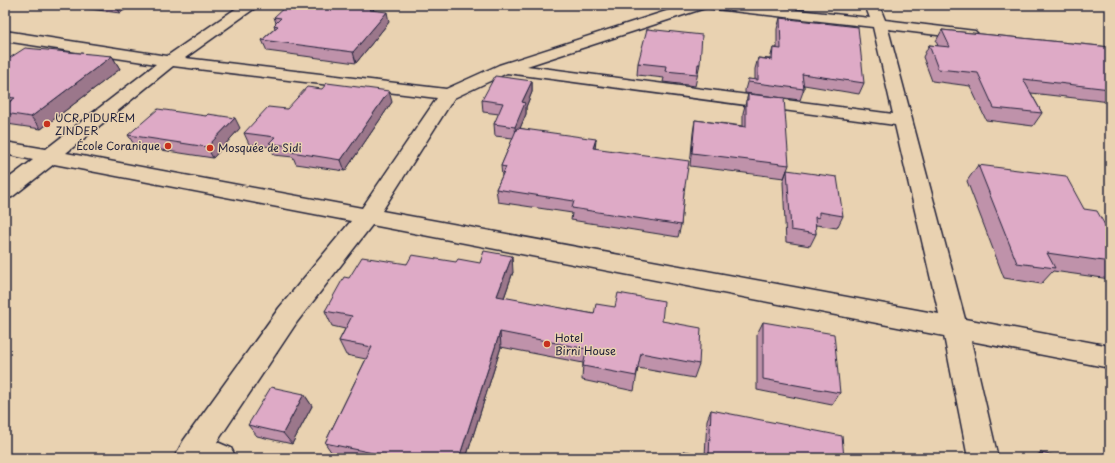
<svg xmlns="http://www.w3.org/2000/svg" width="1115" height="463" font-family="'Playpen Sans',sans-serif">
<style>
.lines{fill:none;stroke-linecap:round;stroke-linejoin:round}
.street-casing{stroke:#22223b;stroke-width:3}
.street{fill:#e9d2b1;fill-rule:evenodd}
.wall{fill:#bf92aa;stroke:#22223b}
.shaded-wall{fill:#9b778b;stroke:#22223b}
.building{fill:#deaac6;stroke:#22223b}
.poi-dot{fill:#c8321e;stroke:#e9d2b1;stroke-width:1.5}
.labels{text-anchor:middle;stroke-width:3;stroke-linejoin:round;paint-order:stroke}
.poi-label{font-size:11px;fill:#22223b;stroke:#e9d2b1;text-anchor:start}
</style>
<rect width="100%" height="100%" fill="#e9d2b1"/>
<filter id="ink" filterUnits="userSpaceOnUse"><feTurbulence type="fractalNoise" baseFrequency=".025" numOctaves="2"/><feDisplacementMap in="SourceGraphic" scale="8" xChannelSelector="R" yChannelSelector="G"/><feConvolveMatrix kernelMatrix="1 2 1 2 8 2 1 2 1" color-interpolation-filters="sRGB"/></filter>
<g filter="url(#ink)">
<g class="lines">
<defs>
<path id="street" d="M241 5H257L255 8 185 58 446 89 499 65 685 5H707L705 8 527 66 893 114 873 27 715 9 710 8 708 5H753L870 18 865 5H879L885 20 975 31 978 34 975 37 970 39 888 29 965 319 1110 346V368L971 341 998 458H968L944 336 372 225 297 322 217 442 231 448 236 458H174L184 440 279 308 351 221 54 164 12 197 5 199V181L33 160 5 154V142L46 149 156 64 5 41V31L167 56ZM173 66 437 98 362 208 66 153ZM507 73 895 125 939 314 382 211 454 98Z"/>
</defs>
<use href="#street" class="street-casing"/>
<use href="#street" class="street"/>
</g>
<path class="wall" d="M73 5H132L120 13 75 7Z
M373 10 389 22 356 63 267 51 262 40 275 28 274 25 276 23 274 17Z
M780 18 864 83 859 94 804 85V89L800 100 745 93V90L748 79 755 80V69L758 58 770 59 773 48H777V29Z
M942 30 1110 47V102L1031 93 1042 113 1033 126 986 120 970 86 932 81 923 57 929 45 938 46 936 41Z
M112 56 120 69 41 129 7 124 5 122V61Z
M638 63 700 64 695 86 663 82 664 78 637 75Z
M532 81V92L526 107V114L520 128 595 148 684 192 681 225 678 237 571 220 572 213 498 202 496 189 502 176 501 166 513 138 495 136 494 124 499 114 483 112 482 100Z
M748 94 789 165 784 178 690 166 693 133 695 120 743 126V113Z
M392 102 345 171 296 164 293 157 274 155 271 147 249 144 244 133 287 109Z
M206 116 240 128 213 158 135 146 128 135Z
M978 165 1084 209 1110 234V279L1053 271 1041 284 1004 278 967 181Z
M787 170 843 216 837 228 816 225 815 227 816 234 810 246 786 242 783 182Z
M407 264 513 272 504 298 594 314 662 321 699 364 694 378 638 368 634 391 582 380 583 363 501 347 466 458H344L334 456 325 443 366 359 346 355 339 341 345 329 332 326 325 311 349 278Z
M763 322 840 393 832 405 757 390V334Z
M304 394 312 406 292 444 257 436 248 425Z
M711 410 844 458H681L684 451 705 456 707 420Z
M1040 453 1066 458H1033Z"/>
<path class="shaded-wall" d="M116 5H132L120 13Z
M371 5H374L372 20 370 10Z
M387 12 389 22 356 63 353 52Z
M112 56 120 69 41 129 31 117Z
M532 81V92L526 107V114L516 138 515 127 522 102Z
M389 91 392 102 345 171 341 160Z
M235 118 240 128 213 158 207 147Z
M596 139 595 151 593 148Z
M512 256 513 272 499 312 497 296Z
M500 332 501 347 466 458H459Z
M304 394 312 406 292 444 283 433Z"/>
<path class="building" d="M287 5H371L370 10 387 12 353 52 262 40 278 26 274 25 281 18 274 17Z
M780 18 858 27 864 83 802 74 804 89 748 82V79L758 80V58L772 60 773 48 781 49Z
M647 29 702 35 700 64H698L697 74 665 71 666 66 638 63Z
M942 30 1110 47V89L1023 79 1042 113 994 108 978 73 938 69 929 45 950 47Z
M25 48 112 56 31 117 5 113V105L15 98 5 97V61Z
M495 76 532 81 522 102 525 103 515 127 494 124 503 103 482 100Z
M327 83 389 91 341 160 291 152 295 147 269 143 275 137 244 133 268 107 287 109 307 87 322 89Z
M748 94 784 98 789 165 692 153 695 120 746 127V100H748Z
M158 109 206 116 208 114 235 118 207 147 128 135Z
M517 128 596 139 593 148 689 161 684 192 681 225 572 208 574 201 496 189 506 167 501 166Z
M978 165 1066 176 1084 209 1097 211 1110 234V262L1047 253 1055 268 1017 263Z
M787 170 837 177 843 216 819 212V218L815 217 816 234 791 230Z
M484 251 512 256 497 296 594 314 596 304 615 307 618 293 664 301 662 321 701 328 699 364 641 353 636 376 583 366 587 349 500 332 459 458H397L325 443 372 347 339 341 352 316 325 311 344 277 349 278 362 257 407 264 412 255 456 262 458 259 480 263Z
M763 322 834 334 840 393 763 379Z
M271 387 304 394 283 433 248 425Z
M711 410 842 436 844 458H683L684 451 709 456Z
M1040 453 1066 458H1041Z"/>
</g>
<g class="poi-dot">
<circle cx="47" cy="124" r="4"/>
<circle cx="168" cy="146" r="4"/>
<circle cx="210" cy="148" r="4"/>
<circle cx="547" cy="344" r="4"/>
</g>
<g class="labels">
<g class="poi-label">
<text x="55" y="122">UCR PIDUREM<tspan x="55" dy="13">ZINDER</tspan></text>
<text x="160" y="150" text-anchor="end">École Coranique</text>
<text x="218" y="152">Mosquée de Sidi</text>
<text x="555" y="342">Hotel<tspan x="555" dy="13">Birni House</tspan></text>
</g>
</g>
<rect width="1115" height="463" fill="none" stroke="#e9d2b1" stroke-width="20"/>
<rect x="10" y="10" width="1095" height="443" fill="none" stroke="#22223b" stroke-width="1.5" filter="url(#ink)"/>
</svg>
